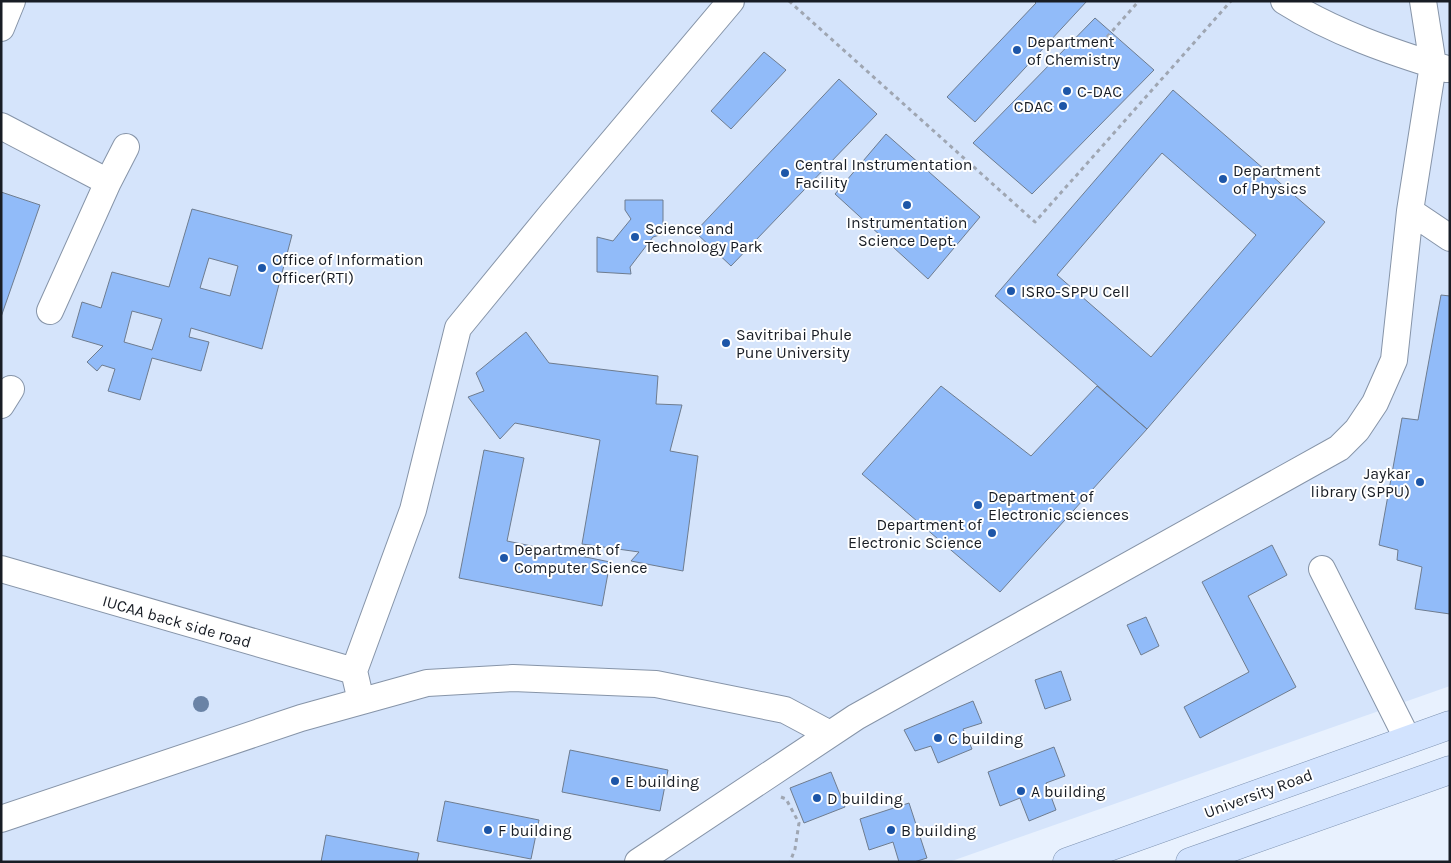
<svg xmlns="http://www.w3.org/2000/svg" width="1451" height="863" font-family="Karla,sans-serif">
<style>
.built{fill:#d5e4fb}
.building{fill:#91bbf9;stroke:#6e7c8f;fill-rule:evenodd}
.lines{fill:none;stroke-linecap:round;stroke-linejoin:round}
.minor-casing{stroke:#8694a8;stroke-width:28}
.major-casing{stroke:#7d92b1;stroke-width:29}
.path{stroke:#9fa6b2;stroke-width:3;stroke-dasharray:4 4;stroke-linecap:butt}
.minor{stroke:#fff;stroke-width:26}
.major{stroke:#d2e3fe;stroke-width:28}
.tree{fill:#6a83a6}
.poi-dot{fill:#1d56a8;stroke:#fff;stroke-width:2}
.labels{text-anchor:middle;stroke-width:4;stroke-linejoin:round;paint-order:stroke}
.poi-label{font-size:16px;fill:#181d25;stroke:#fff;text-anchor:start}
.street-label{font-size:16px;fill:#181d25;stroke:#fff}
</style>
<rect width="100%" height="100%" fill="#e8f1fe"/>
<path class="built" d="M1 1H1450V686L949 862H1Z"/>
<path class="building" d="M1034 1H1087L975 122 947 97 1036 3Z
M1095 18 1154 70 1032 194 973 143Z
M764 52 786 70 731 129 711 111Z
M839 79 877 114 731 266 695 232Z
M1173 90 1325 222 1147 429 995 296ZM1162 153 1256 235 1151 357 1057 275Z
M886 134 980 217 928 279 835 194Z
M1 192 40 205 1 317Z
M625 200H663V234L653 237 630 267 631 274 597 272V237L613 241 631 219 625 210Z
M192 209 292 235 262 349 191 328 189 337 209 342 201 371 152 358 140 400 108 391 115 369 102 365 97 371 87 362 103 346 72 337 82 302 101 308 112 272 169 287ZM209 258 238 266 230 296 200 288ZM132 311 162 319 152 350 124 342Z
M1441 295 1450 296V614L1415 609 1422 567 1397 560 1398 550 1379 545 1402 418 1418 420Z
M526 332 549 363 658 376 656 404 682 405 670 451 698 456 683 571 631 561 639 552 582 544 600 440 515 423 500 439 468 397 484 391 476 373Z
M941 386 1031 456 1097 386 1147 429 1000 592 862 474Z
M484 450 524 458 507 541 610 562 602 606 459 578Z
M1272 545 1287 575 1248 596 1296 687 1200 738 1184 707 1249 672 1202 582Z
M1146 617 1159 646 1141 655 1127 625Z
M1061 671 1071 700 1045 709 1035 680Z
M973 701 982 723 963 729 972 749 938 763 931 746 915 751 904 730Z
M1054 747 1065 776 1046 783 1056 810 1029 821 1020 798 1000 806 988 772Z
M570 750 668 770 660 811 562 792Z
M831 772 845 807 804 823 790 788Z
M445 801 539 820 531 859 437 841Z
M909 803 927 858 914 862H899L893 842 869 850 860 819Z
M326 835 419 853 417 862H321Z"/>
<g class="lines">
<defs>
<path id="minor" d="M1284 1C1333 32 1391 52 1447 69
M1 28 12 1
M1 126 108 182 50 311
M108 182 126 147
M1410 211 1450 238
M1 405 11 389
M1 569 354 671
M1322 569 1408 740
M361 701 354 671 413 510 458 328 553 212 731 1
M1 819 301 718 427 683 513 678 656 684 785 710 830 734
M638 862 856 717 1339 448 1357 430 1375 403 1394 360 1410 211 1433 65 1423 1"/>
<path id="major" d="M1067 862 1450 725
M1190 862 1450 770"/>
</defs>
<use href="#minor" class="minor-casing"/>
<use href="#major" class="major-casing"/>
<path class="path" d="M789 1 1035 222 1231 1
M1107 37 1139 1
M781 797 786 799 799 823 795 849 790 862"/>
<use href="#minor" class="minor"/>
<use href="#major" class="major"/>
</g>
<circle class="tree" cx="201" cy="704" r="8"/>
<g class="poi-dot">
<circle cx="1017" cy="50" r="5"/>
<circle cx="1067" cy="91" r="5"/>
<circle cx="1063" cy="106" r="5"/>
<circle cx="785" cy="173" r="5"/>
<circle cx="1223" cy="179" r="5"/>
<circle cx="907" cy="205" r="5"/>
<circle cx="635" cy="237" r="5"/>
<circle cx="262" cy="268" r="5"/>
<circle cx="1011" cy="291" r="5"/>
<circle cx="726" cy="343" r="5"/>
<circle cx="1420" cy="482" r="5"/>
<circle cx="978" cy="505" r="5"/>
<circle cx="992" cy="533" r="5"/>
<circle cx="504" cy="558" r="5"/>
<circle cx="938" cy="738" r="5"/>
<circle cx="615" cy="781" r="5"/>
<circle cx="1021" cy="791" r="5"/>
<circle cx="817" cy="798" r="5"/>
<circle cx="488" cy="830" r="5"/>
<circle cx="891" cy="830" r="5"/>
</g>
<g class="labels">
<g class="poi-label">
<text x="1027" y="47">Department<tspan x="1027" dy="18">of Chemistry</tspan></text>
<text x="1077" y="97">C-DAC</text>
<text x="1053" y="112" text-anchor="end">CDAC</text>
<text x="795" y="170">Central Instrumentation<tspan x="795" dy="18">Facility</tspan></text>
<text x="1233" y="176">Department<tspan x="1233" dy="18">of Physics</tspan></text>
<text x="907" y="228" text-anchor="middle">Instrumentation<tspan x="907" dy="18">Science Dept.</tspan></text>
<text x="645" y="234">Science and<tspan x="645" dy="18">Technology Park</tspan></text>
<text x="272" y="265">Office of Information<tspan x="272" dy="18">Officer(RTI)</tspan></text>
<text x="1021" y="297">ISRO-SPPU Cell</text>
<text x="736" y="340">Savitribai Phule<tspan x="736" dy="18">Pune University</tspan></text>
<text x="1410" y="479" text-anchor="end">Jaykar<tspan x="1410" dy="18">library (SPPU)</tspan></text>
<text x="988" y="502">Department of<tspan x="988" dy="18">Electronic sciences</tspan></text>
<text x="982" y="530" text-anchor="end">Department of<tspan x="982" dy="18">Electronic Science</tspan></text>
<text x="514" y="555">Department of<tspan x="514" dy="18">Computer Science</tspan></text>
<text x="948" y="744">C building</text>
<text x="625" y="787">E building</text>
<text x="1031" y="797">A building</text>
<text x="827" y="804">D building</text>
<text x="498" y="836">F building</text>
<text x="901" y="836">B building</text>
</g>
<g class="street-label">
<text transform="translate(177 621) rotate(16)" y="6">IUCAA back side road</text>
<text transform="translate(1258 793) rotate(-20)" y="6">University Road</text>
</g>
</g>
<rect width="1451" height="863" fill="none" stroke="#181d25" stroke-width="5"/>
</svg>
